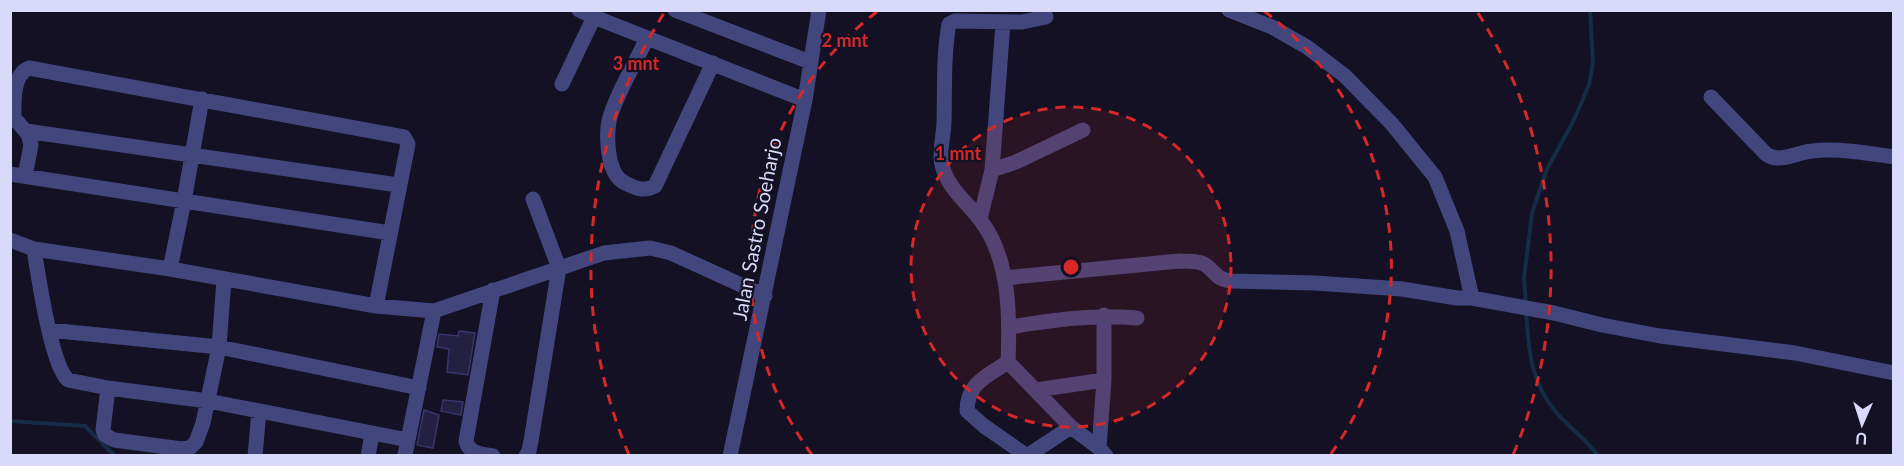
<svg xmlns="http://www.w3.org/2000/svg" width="1904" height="466" font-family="Lato,sans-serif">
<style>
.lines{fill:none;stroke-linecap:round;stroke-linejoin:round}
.stream{stroke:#142c45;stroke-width:4}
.building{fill:#232042;stroke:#39346b;stroke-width:1.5}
.minor{stroke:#42467d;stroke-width:15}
.ring{fill:none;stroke:#d62828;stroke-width:3;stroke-dasharray:10 8}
.labels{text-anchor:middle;stroke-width:4.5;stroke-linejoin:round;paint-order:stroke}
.street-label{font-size:20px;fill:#d9d9fa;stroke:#131123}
.centre{fill:#d62828;stroke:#131123;stroke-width:3}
.ring-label{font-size:18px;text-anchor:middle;font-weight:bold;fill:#d62828;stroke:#131123;stroke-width:4.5;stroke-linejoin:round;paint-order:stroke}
</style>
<rect width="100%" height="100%" fill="#131123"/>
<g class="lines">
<path class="stream" d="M1526 305 1524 278 1532 213 1547 169 1573 122 1589 85 1593 62 1590 10
M1526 312C1529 351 1530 381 1556 412 1569 428 1587 439 1598 456
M10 421 85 426 115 456"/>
</g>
<path class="building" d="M459 331 475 333 468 375 447 372 449 349 437 347 439 334 458 336Z
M443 400 463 402 461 415 441 411Z
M424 410 439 415 433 448 417 445Z"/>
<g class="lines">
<path class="minor" d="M579 10 594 17
M675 10 810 62
M1229 10 1272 27 1307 47 1345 76 1392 124 1435 177 1457 231 1472 298
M1046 17 1022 22 955 21 949 24C943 57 945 90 944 124 943 137 939 154 942 165 949 191 967 201 981 221 1010 259 1010 316 1008 362L1071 427 1099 448 1106 456
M647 38C636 62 619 89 611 114 605 131 606 174 625 183 635 188 644 192 655 186L713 63
M562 84 594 17 805 100
M1711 97 1766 154C1779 164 1798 152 1812 151 1838 148 1868 153 1894 157
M26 131 398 185
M992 170 1003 23
M10 174 390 233
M25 176 31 145 28 134 14 118C14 103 12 75 29 68L404 137 408 144 376 306
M980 219 992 170 1016 162 1083 130
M10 240 34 249 170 269 376 306 434 311 604 253 650 248 671 253 765 296
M34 249C38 274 51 365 68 380L108 388 208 401 408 440
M170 269 184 201 202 99
M1004 278 1179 261C1187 262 1200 260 1207 266 1217 274 1216 279 1231 281L1315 283 1402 289 1457 298H1472L1554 313 1602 325 1660 336 1795 353 1894 373
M493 290 466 441C469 454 482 454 493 456
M1010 327C1053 320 1093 314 1137 318
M49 330 219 347 419 388
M1008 362C987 376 967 383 967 411L984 426 1027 456
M108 388 103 430 105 435 114 440 182 449 191 447 196 442 203 423 219 347 224 279
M1036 390 1104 380
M1099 448 1104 380V315
M405 455 434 311
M255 456 259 411
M368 456 372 434
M526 456 529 451 531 441 559 268 533 199
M730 456 805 100 819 10
M1027 456 1071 427"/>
</g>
<circle cx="1071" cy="267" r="160" fill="#d62828" fill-opacity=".12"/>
<g class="ring">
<circle cx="1071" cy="267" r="160"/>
<path d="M812 455A320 320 0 0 1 878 11M1264 11A320 320 0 0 1 1330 455"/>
<path d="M629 455A480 480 0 0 1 664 13M1478 13A480 480 0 0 1 1513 455"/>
</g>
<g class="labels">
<g class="street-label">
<text transform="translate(757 229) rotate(-79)" y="7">Jalan Sastro Soeharjo</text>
</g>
</g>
<circle cx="1071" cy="267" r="9" class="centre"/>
<g class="ring-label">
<text x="845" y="47">2 mnt</text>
<text x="636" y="70">3 mnt</text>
<text x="958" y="160">1 mnt</text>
</g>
<rect width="1904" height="466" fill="none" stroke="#d9d9fa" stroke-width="24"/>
<g transform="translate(1862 424) rotate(183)" stroke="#131123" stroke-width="4.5" paint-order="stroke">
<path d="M0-4.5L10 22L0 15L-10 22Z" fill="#d9d9fa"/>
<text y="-9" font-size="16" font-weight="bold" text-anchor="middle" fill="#d9d9fa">U</text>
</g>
</svg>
